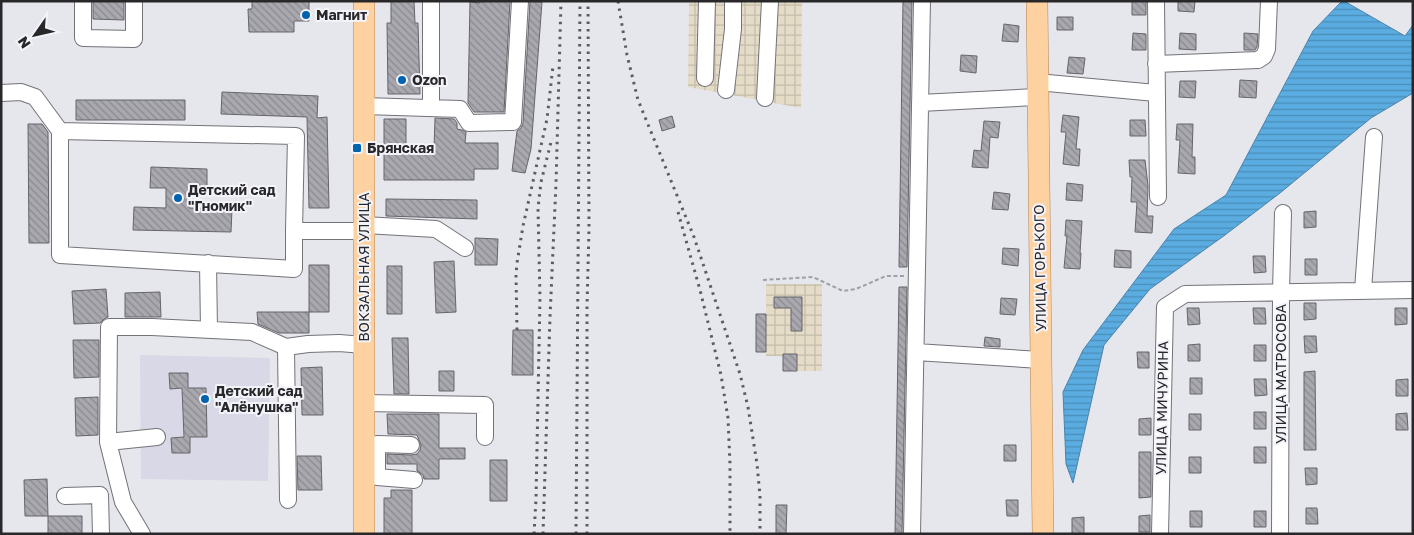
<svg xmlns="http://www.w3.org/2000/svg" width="1414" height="535" font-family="'Golos Text',sans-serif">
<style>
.built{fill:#d8d8e6}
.industrial{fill:url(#industrial-grid)}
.water{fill:url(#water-rules);stroke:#4b84aa}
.building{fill:url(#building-back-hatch);stroke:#65656b}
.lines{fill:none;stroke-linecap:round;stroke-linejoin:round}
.minor-casing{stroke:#727278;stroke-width:18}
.major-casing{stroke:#b3824f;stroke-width:22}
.path{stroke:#9f9fa5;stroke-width:2;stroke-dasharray:4 2.5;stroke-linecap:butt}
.minor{stroke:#fff;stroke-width:16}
.major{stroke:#fed1a1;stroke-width:21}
.rail{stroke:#5c5c60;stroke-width:3;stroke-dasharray:2.5 5;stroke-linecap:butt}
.poi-dot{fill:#0163af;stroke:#f3f3fa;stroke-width:2}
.labels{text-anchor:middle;stroke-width:4;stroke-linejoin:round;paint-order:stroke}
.poi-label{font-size:14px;font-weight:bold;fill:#28282b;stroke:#f3f3fa;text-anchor:start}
.street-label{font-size:14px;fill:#28282b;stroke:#f3f3fa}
</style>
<defs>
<pattern id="industrial-grid" width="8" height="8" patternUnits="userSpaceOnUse" patternTransform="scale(1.25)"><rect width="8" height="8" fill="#e5dcc7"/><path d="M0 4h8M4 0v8" fill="none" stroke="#c4bdab"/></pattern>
<pattern id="water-rules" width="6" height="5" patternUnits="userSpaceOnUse" patternTransform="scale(1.25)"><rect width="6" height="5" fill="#5aace1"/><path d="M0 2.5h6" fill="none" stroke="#4a8cb7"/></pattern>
<pattern id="building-back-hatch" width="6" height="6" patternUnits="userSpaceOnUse" patternTransform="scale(1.25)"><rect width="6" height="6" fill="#a9a8af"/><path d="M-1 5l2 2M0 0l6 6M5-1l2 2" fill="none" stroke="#8a898f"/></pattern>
</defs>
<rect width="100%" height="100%" fill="#e6e6ed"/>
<path class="built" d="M140 355 270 358 268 481 141 479Z"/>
<path class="industrial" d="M689 1H802L801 108 688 87Z
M766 284H822V371H783V356H766Z"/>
<path class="water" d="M1342 1H1344L1405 36 1413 25V93L1371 118 1280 193 1225 235 1150 289 1104 345 1073 483 1066 464 1063 392 1083 350 1174 229 1226 195 1313 31Z"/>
<path class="building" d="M93 1H124V20L93 19Z
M252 1H309V21H294V32H249L248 9H252Z
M391 1H414L415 23H418L420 94H388L387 23H391Z
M480 1H510L504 112H474L468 103 470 2 480 3Z
M530 1 542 2 531 149 525 173 512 171 517 131 521 128 523 123Z
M903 1H912L907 267H899Z
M1132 1H1146V15H1132Z
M1178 1H1195L1194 12 1178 11Z
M1057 17H1073V30H1057Z
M1004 24 1019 26 1018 42 1002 41Z
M1133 33 1146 34V50H1132Z
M1180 33 1196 34V50L1179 49Z
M1244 33 1258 34 1257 47 1255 50H1244Z
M961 55 977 56 976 73 960 71Z
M1069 57 1085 58 1083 74 1067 73Z
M1240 80 1257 81 1256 98 1239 97Z
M1180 81H1196L1195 98 1179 97Z
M222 92 318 96 317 118 327 117 329 208H309L307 117 221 114Z
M76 100H185V120H76Z
M1063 115 1079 117 1076 149H1080L1079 166 1063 164 1066 132H1061Z
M672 116 675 127 662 131 659 120Z
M435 118 454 119 457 123V129L462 130 466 132 465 143H498V169H474V180H384V119H406V148H434Z
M1130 120H1145L1146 136H1130Z
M984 121 1000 122 998 138 990 137 988 168 972 167 974 150 981 151Z
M28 124H42L48 132 49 243H29Z
M1177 124H1193L1192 157H1195V174L1178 173 1180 140H1176Z
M1129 160H1145L1148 186 1147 216H1153L1152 233 1135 232 1137 202H1131L1132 177H1130Z
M151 167 207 169V190L190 189 189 208 232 209 231 232 133 230 134 207 166 208V188H150Z
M1067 183 1083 185 1082 201 1066 200Z
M994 192 1010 194 1008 210 992 209Z
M386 199 477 200V219L386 216Z
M1316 211V227L1304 228V212Z
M1066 220 1082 221 1080 253H1081L1080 269 1064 268 1067 236H1065Z
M475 238 498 239 497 265H475Z
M1003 248 1019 249 1018 266 1002 264Z
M1115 250 1131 251V268L1114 267Z
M1253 256H1265L1266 272 1254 273Z
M1305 259H1317V275H1305Z
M454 261 456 312 436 313 434 262Z
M309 265H329V312H309Z
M387 266H402V314H387Z
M899 287H907L902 534H895Z
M106 289 108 317 104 319 100 323 74 324 72 291Z
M160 292 161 317H125V293Z
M774 297H802V331H791V308H774Z
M1001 298 1017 299 1015 315 1000 314Z
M1304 303H1316V319L1304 320Z
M1187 308H1199L1200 324 1188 325Z
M1253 308H1265L1266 324H1254Z
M1395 308H1407V324L1395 325Z
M257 312H309V333H279L258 324Z
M756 314H766V352H756Z
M513 330H533V375H512Z
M1304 336H1316L1317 352 1305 353Z
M985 337 1000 339V347L984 346Z
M392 338H408L409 394H394Z
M73 340H99V377L74 378Z
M1200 344V361H1188V345Z
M1254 345H1266V361H1254Z
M1137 352H1149V368H1138Z
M783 354H797V371H783Z
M322 367 323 415H302L301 368Z
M439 371H454V391H439Z
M1315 371 1316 450H1304V372Z
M169 373H188V388H206L207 437H190V453H172L171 438 184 437 182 388 170 389Z
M1190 378H1202V394H1190Z
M1254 379H1266L1267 395 1255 396Z
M1408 379V396H1396V380Z
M98 397V435L76 436 75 398Z
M1254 412H1266V429H1254Z
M1407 413 1408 430H1396V414Z
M387 414H439V448H465V459H439V479H424L423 475 417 471V464H387V454L411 455 417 454 420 450 421 445 417 435 388 434Z
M1189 414H1201V430H1189Z
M1151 418V435H1139V419Z
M1004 445H1016V461H1004Z
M1254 447H1266V463H1254Z
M1139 452H1151V497L1139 498Z
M297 456H321L322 490H298Z
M1189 457H1201V473H1189Z
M490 460H507V501H490Z
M1305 468H1317V484L1306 485Z
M47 479 48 516H25L24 480Z
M391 490H412V534H384V498H391Z
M1006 500H1018V516H1007Z
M776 505H787L786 534H776Z
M1306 508H1317L1318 524H1306Z
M1190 511H1202V527H1190Z
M1254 511H1266V527H1254Z
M1150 515V532H1139V516Z
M48 516H82V534H48Z
M1084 517V534H1072V518Z"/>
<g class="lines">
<defs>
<path id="minor" d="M83 1V38L134 39V1
M431 1V108
M1156 1 1158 197
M1156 64 1258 60 1264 56 1267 49 1269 1
M705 78 707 1
M1037 82 1156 93
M726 90 733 29V1
M1 93 21 92 35 97 60 131
M765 98 770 1
M920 103 1037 97
M364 106 460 109 469 123 513 122 520 1
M364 225 436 229 465 248
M294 231V269L60 255V131L296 136 294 231H364
M208 263 209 330
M1363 290 1374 137
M286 347 288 500
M916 352 1041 360
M364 403 485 405V437
M108 442 157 437
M364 452H377V477L414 480
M377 452V444L411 445
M65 496 100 495 101 534
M142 534 123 502 108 442 109 327H152L252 332 286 347 308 344 339 343 364 345
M912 534 922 1
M1160 534 1165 307 1185 294 1413 290
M1280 534 1281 292 1283 213"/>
<path id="major" d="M1037 1 1043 534
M364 534V1"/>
</defs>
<use href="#minor" class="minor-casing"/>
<use href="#major" class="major-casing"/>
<path class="path" d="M763 280 813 277 843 291 856 289 886 276H905"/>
<use href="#minor" class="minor"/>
<use href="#major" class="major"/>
<path class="rail" d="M618 1 627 55 638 100 694 237 740 374 748 407 757 464 760 496V534
M678 212 700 290 721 375 728 418 730 464V534
M517 330 516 275 517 263 523 226 547 119 553 66
M534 534 536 499 540 298 538 208 541 182 552 138
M543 534 550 317 556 184 561 1
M576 534 580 1
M587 534V307L589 228 588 1"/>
</g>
<g class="poi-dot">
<circle cx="306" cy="15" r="5"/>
<circle cx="402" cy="80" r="5"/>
<rect x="352" y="143" width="10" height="10" rx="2.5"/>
<circle cx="178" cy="198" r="5"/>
<circle cx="205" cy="399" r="5"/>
</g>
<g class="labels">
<g class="poi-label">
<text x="316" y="20">Магнит</text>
<text x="412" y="85">Ozon</text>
<text x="367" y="153">Брянская</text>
<text x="188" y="195">Детский сад<tspan x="188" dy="16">"Гномик"</tspan></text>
<text x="215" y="396">Детский сад<tspan x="215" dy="16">"Алёнушка"</tspan></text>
</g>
<g class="street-label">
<text transform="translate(364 267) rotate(-90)" y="5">ВОКЗАЛЬНАЯ УЛИЦА</text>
<text transform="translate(1040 268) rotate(-91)" y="5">УЛИЦА ГОРЬКОГО</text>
<text transform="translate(1281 374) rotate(-90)" y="5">УЛИЦА МАТРОСОВА</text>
<text transform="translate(1162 408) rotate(-89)" y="5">УЛИЦА МИЧУРИНА</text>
</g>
</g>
<rect width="1414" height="535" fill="none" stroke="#28282b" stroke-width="5"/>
<g transform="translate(35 35) rotate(236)" stroke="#f3f3fa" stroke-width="4" paint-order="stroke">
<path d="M0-4L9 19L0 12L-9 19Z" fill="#28282b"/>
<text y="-8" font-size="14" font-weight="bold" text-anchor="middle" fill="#28282b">N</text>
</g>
</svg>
